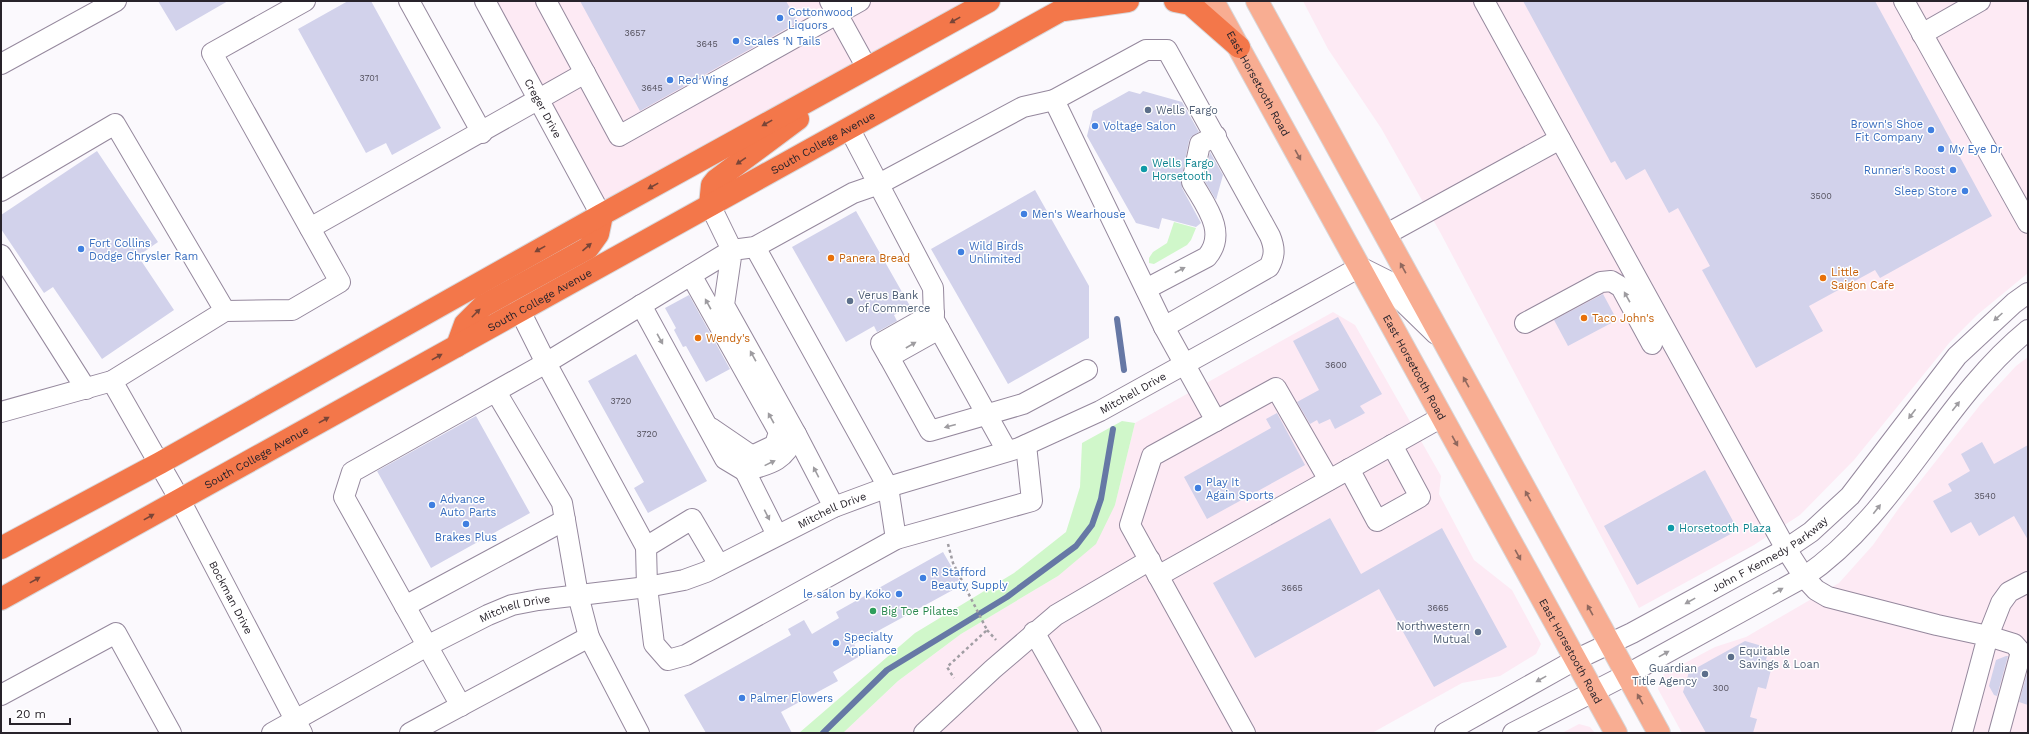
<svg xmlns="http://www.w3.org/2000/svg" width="2029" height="734" font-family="'Work Sans',sans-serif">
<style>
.commercial{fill:#fdeaf4}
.green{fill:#d0f7ca}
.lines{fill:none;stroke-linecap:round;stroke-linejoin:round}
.stream{stroke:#6678a5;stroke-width:6}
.building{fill:#d2d2eb}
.minor-casing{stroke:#95889d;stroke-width:22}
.major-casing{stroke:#d8d7d9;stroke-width:24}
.highway-casing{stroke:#d8d7d9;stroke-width:24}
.path{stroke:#a09da3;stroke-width:2.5;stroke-dasharray:3 3;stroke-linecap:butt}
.minor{stroke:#fff;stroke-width:20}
.major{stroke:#f8ad92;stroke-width:22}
.highway{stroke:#f3774a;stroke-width:22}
.oneway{fill:#794537}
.oneway2{fill:#90685e}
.oneway3{fill:#9e9ca0}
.shop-dot{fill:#3f7fe0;stroke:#fff;stroke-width:1.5}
.service-dot{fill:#5c6f8a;stroke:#fff;stroke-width:1.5}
.culture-dot{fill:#0f9aa8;stroke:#fff;stroke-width:1.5}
.food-dot{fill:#e8710a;stroke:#fff;stroke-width:1.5}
.leisure-dot{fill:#2e9e5b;stroke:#fff;stroke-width:1.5}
.labels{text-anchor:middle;stroke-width:3;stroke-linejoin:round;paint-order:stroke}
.number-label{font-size:9px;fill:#524f5b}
.shop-label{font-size:11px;fill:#366cbe;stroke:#fff;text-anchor:start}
.street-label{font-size:11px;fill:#28232b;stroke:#fff}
.service-label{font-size:11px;fill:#4e5e75;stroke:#fff;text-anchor:start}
.culture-label{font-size:11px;fill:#0d838f;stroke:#fff;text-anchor:start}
.food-label{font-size:11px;fill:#c56008;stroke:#fff;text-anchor:start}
.leisure-label{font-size:11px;fill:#27864d;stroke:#fff;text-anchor:start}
</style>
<rect width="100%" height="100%" fill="#fbf9fd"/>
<path class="commercial" d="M485 1H987L601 215Z
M1303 1H2028V273L1977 315 1950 342 1854 460 1800 515 1754 545 1639 608 1440 232 1381 128 1328 49Z
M1333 312 1355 325 1441 476 1439 494 1474 560 1512 590 1541 644 1536 654 1500 676 1462 683 1372 733H843L898 681 961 634 1058 576 1115 505 1135 423Z
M2028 357V733H1682L1658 689 1659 681 1664 674 1715 647 1746 637 1839 583 1873 545 1899 508 1980 405 2016 366Z
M1579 724 1590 727 1595 733H1562Z"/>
<path class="green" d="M1174 222 1196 228 1191 240 1187 245 1154 264 1149 263V258L1153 252 1167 243Z
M1122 421 1135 423 1115 505 1096 544 1058 576 961 634 898 681 843 733H799L915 633 1014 573 1066 532 1080 487 1082 443Z"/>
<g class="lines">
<path class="stream" d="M1117 319 1124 370
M823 733 887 670 1007 597 1076 546 1092 525 1101 499 1113 429"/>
</g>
<path class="building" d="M158 1H228L176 31Z
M348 1H371L441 128 392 155 386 143 366 153 298 29Z
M580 1H786L798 22 640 111Z
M1523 1H1875L1992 216 1880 278 1875 270 1809 306 1823 331 1756 368 1702 270 1710 266 1678 208 1669 213 1645 169 1626 180 1615 161 1611 163Z
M1129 91 1140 94 1143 91 1182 102 1199 132 1191 137 1189 141 1181 180 1182 188 1201 223 1196 227 1162 218 1159 229 1136 223 1087 136 1093 111Z
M97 151 158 242 138 256 174 310 102 359 53 287 44 293 1 229V215Z
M1210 152 1223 175 1216 200 1204 180Z
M1035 190 1089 286V338L1008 384 931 249Z
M856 211 910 306 894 315 897 321 877 332 874 326 846 342 792 247Z
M1603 294 1617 320 1568 346 1554 320Z
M689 295 730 369 706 382 686 346 683 347 674 330 676 328 665 308Z
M1338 317 1382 394 1360 406 1365 413 1335 429 1330 419 1319 424 1317 420 1310 424 1297 402 1319 390 1293 341Z
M636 354 707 481 648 513 634 488 644 482 588 381Z
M1277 413 1305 465 1207 519 1184 477 1271 428 1266 419Z
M476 416 530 513 431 568 377 471Z
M1982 442 1994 464 2028 445V540L2014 516 1979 536 1971 522 1951 533 1933 501 1952 491 1948 484 1970 471 1961 454Z
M1705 470 1738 530 1637 585 1604 526Z
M1330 518 1361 574 1442 528 1507 647 1434 687 1379 589 1255 658 1213 583Z
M943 552 962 585 854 644 860 656 833 672 838 681 781 712 792 733H706L684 695 791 635 788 629 804 620 812 634 839 618 836 612Z
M1745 641 1769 648 1766 660 1773 662 1766 689 1758 687 1750 717 1757 719 1753 733H1706L1683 692 1689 672Z
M2006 656H2008L1997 696 1994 695 1989 686 1996 660Z
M2028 670V705L2019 702Z"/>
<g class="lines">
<defs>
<g id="minor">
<path d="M409 1 482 133"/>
<path id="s1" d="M485 1 601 215"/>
<path d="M546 1 619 136 860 1"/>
<path d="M830 1 867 68"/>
<path d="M1484 1 1786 549 1804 577 1816 590 1828 597 1937 625 1988 636 1962 733"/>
<path d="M1904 1 2028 223"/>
<path d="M1922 34 1980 1"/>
<path d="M1 64 116 1"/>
<path d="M1054 100 1164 327 1216 421"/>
<path d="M849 128 933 288 934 320 1007 451"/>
<path d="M1 191 115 124 225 311"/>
<path d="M310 228 585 73"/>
<path d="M1385 235 1560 139"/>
<path d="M755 247 888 487 896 539"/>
<path d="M1 255 86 389"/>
<path d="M691 275 779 432 775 445 752 456 711 428"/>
<path d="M1146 289 1207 257C1228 232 1205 205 1192 182L1200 144 1216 136"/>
<path d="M641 305 725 459 745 471C771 464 785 461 796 434L724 305 732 250 755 247 853 193 879 184 1023 107 1054 100 1146 50H1167L1270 236C1275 248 1275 256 1269 267L1164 327"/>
<path d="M520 311 546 363 732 250 710 205"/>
<path d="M1525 323 1601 282 1611 281 1621 287 1652 344"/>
<path d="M939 329 889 357 930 431 1023 404 1087 370"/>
<path d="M889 357 881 343 934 313"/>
<path id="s2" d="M112 381 180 500 302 733"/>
<path d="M496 392 562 503 578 595 589 637"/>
<path d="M1 412 112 381 225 311 292 310 340 282 212 53 305 1"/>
<path d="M796 434 834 507"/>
<path d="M1349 469 1377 521 1420 497 1392 445"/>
<path d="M745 471 777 535"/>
<path d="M646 547 692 519 719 565"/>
<path d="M1158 576 1442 417"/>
<path d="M405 606 565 520"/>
<path d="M1034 632 1091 733"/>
<path d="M1 695 116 633 171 733"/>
<path d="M461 706 344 497 352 472 546 363 646 547 647 587 654 644 668 660 686 655 896 539 1032 501 1026 445"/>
<path id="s3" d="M272 733 427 646 488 615 512 605 538 600 647 587 684 580 706 572 834 507 888 487 1019 448 1100 411 1360 267 1390 282 1400 299 1436 334"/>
<path d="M410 733 589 637 639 733"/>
<path d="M924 733 993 669 1056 615 1150 560"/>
<path d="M1245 733 1130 525 1152 456 1276 388 1329 480"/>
<path id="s4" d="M1445 733 1575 660 1632 633 1786 549 1811 532 1850 496 1957 356 2014 303 2028 293"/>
<path d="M1513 733 1626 675 1804 577C1897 514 1941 401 2028 330"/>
<path d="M1999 733 2021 652 2014 644 1988 636 2001 603 2009 592 2028 582"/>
</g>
<g id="major">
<path id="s5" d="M1213 1 1616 733"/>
<path d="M1257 1 1659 733"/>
</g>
<g id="highway">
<path d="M1175 1 1190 4 1239 47"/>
<path d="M1064 10 1128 1"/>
<path d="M710 205 712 185 716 180 798 119"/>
<path d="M457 346 465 324 483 306 588 248 598 234 602 215"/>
<path d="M1 548 160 463 601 215 989 1"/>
<path id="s6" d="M1 599 1078 1"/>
</g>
</defs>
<use href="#minor" class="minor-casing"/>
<use href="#major" class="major-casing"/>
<use href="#highway" class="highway-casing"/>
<path class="path" d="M948 544 953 563 987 630 947 667 954 678
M987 630 996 640"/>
<use href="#minor" class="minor"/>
<use href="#major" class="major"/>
<use href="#highway" class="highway"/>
</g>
<defs><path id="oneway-solid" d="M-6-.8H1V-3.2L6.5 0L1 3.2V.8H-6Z"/></defs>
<g class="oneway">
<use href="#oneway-solid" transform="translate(955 20) rotate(151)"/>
<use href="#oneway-solid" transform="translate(767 123) rotate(151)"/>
<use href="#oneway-solid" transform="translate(741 161) rotate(145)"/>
<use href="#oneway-solid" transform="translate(653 186) rotate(151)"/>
<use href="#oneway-solid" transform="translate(587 247) rotate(-41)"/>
<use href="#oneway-solid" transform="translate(540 249) rotate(151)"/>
<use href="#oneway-solid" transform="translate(476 313) rotate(-45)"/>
<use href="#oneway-solid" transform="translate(437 357) rotate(-29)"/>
<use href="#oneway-solid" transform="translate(324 420) rotate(-29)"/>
<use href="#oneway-solid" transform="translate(149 517) rotate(-29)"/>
<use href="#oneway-solid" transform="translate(35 580) rotate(-29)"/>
</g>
<g class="oneway2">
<use href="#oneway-solid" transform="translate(1298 155) rotate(61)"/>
<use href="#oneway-solid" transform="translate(1403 268) rotate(-119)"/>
<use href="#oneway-solid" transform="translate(1466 382) rotate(-119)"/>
<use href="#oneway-solid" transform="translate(1455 441) rotate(61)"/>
<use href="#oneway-solid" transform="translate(1528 496) rotate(-119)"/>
<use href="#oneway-solid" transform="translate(1518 555) rotate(61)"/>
<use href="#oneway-solid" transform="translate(1590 610) rotate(-119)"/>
<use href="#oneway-solid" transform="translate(1640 699) rotate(-119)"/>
</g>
<g class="oneway3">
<use href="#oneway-solid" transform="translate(1180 270) rotate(-28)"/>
<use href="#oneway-solid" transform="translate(1627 297) rotate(-119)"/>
<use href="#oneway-solid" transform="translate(708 304) rotate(-119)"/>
<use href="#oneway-solid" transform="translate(1998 317) rotate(138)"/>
<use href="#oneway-solid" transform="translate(660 339) rotate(61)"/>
<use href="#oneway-solid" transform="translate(911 345) rotate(-30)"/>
<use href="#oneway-solid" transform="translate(753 356) rotate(-119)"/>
<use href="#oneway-solid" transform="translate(1956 406) rotate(-52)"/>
<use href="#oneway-solid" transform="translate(1912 414) rotate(127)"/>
<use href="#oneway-solid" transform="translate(771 418) rotate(-119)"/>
<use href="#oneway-solid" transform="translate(950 426) rotate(165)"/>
<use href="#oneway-solid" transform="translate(770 463) rotate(-26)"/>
<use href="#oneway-solid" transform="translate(816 472) rotate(-117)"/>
<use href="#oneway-solid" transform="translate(1877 509) rotate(-52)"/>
<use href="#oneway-solid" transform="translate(767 515) rotate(63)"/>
<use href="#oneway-solid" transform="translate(1778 591) rotate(-29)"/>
<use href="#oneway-solid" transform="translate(1690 601) rotate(151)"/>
<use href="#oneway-solid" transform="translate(1664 654) rotate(-29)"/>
<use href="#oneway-solid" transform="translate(1541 679) rotate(151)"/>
</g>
<g class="shop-dot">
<circle cx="780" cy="18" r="4"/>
<circle cx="736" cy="41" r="4"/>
<circle cx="670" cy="80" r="4"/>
<circle cx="1095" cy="126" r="4"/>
<circle cx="1931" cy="130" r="4"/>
<circle cx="1941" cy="149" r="4"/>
<circle cx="1953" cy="170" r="4"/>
<circle cx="1965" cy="191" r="4"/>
<circle cx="1024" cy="214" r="4"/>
<circle cx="81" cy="249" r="4"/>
<circle cx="961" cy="252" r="4"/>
<circle cx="1198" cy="488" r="4"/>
<circle cx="432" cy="505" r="4"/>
<circle cx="466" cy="524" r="4"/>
<circle cx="923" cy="578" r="4"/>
<circle cx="899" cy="594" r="4"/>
<circle cx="836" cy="643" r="4"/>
<circle cx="742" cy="698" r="4"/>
</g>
<g class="service-dot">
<circle cx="1148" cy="110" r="4"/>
<circle cx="850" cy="301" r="4"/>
<circle cx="1478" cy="632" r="4"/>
<circle cx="1731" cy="657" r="4"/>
<circle cx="1705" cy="674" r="4"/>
</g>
<g class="culture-dot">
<circle cx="1144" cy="169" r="4"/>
<circle cx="1671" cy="528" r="4"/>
</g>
<g class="food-dot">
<circle cx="831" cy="258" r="4"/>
<circle cx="1823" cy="278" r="4"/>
<circle cx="1584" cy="318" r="4"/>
<circle cx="698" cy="338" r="4"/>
</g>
<circle class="leisure-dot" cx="873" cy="611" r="4"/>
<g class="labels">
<g class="number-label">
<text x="635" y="36">3657</text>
<text x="707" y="47">3645</text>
<text x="369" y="81">3701</text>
<text x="652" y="91">3645</text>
<text x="1821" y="199">3500</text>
<text x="1336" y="368">3600</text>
<text x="621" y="404">3720</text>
<text x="647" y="437">3720</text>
<text x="1985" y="499">3540</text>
<text x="1292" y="591">3665</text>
<text x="1438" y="611">3665</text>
<text x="1721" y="691">300</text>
</g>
<g class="shop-label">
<text x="788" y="16">Cottonwood<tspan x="788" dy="13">Liquors</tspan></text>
<text x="744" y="45">Scales 'N Tails</text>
<text x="678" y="84">Red Wing</text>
<text x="1923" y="128" text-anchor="end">Brown's Shoe<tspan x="1923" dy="13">Fit Company</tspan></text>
<text x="1103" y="130">Voltage Salon</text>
<text x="1949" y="153">My Eye Dr</text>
<text x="1945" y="174" text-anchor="end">Runner's Roost</text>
<text x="1957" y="195" text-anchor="end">Sleep Store</text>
<text x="1032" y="218">Men's Wearhouse</text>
<text x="89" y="247">Fort Collins<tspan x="89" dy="13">Dodge Chrysler Ram</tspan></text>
<text x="969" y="250">Wild Birds<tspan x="969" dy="13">Unlimited</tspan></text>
<text x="1206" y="486">Play It<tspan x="1206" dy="13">Again Sports</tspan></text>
<text x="440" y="503">Advance<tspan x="440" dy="13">Auto Parts</tspan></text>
<text x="466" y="541" text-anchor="middle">Brakes Plus</text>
<text x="931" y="576">R Stafford<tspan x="931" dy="13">Beauty Supply</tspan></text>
<text x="891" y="598" text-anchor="end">le salon by Koko</text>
<text x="844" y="641">Specialty<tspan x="844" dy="13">Appliance</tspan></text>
<text x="750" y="702">Palmer Flowers</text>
</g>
<g class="street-label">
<text dy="4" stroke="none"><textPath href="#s5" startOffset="94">East Horsetooth Road</textPath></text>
<text dy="4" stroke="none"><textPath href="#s1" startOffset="122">Creger Drive</textPath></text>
<text dy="4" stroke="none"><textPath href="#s6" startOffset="940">South College Avenue</textPath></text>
<text dy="4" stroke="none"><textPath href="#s6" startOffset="616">South College Avenue</textPath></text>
<text dy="4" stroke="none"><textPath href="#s5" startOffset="418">East Horsetooth Road</textPath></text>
<text dy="4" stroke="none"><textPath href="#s3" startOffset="934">Mitchell Drive</textPath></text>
<text dy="4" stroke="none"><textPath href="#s6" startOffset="292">South College Avenue</textPath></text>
<text dy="4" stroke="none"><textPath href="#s3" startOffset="610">Mitchell Drive</textPath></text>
<text dy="4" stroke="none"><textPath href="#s4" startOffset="371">John F Kennedy Parkway</textPath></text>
<text dy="4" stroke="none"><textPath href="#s2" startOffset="247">Bockman Drive</textPath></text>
<text dy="4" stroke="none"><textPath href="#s3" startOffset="274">Mitchell Drive</textPath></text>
<text dy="4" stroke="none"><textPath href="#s5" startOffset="742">East Horsetooth Road</textPath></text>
</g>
<g class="service-label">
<text x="1156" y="114">Wells Fargo</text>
<text x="858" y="299">Verus Bank<tspan x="858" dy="13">of Commerce</tspan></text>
<text x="1470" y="630" text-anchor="end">Northwestern<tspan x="1470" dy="13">Mutual</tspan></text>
<text x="1739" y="655">Equitable<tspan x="1739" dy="13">Savings &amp; Loan</tspan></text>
<text x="1697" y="672" text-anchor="end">Guardian<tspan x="1697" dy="13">Title Agency</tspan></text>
</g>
<g class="culture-label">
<text x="1152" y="167">Wells Fargo<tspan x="1152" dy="13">Horsetooth</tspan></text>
<text x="1679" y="532">Horsetooth Plaza</text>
</g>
<g class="food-label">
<text x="839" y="262">Panera Bread</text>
<text x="1831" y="276">Little<tspan x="1831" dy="13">Saigon Cafe</tspan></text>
<text x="1592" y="322">Taco John's</text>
<text x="706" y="342">Wendy's</text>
</g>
<g class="leisure-label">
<text x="881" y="615">Big Toe Pilates</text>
</g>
</g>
<rect width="2029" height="734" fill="none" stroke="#28232b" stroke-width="4"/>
<path d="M10 718v6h60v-6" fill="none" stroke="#28232b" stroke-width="2"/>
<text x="16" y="718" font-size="12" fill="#28232b" stroke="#ffffff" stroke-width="3" paint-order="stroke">20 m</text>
</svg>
